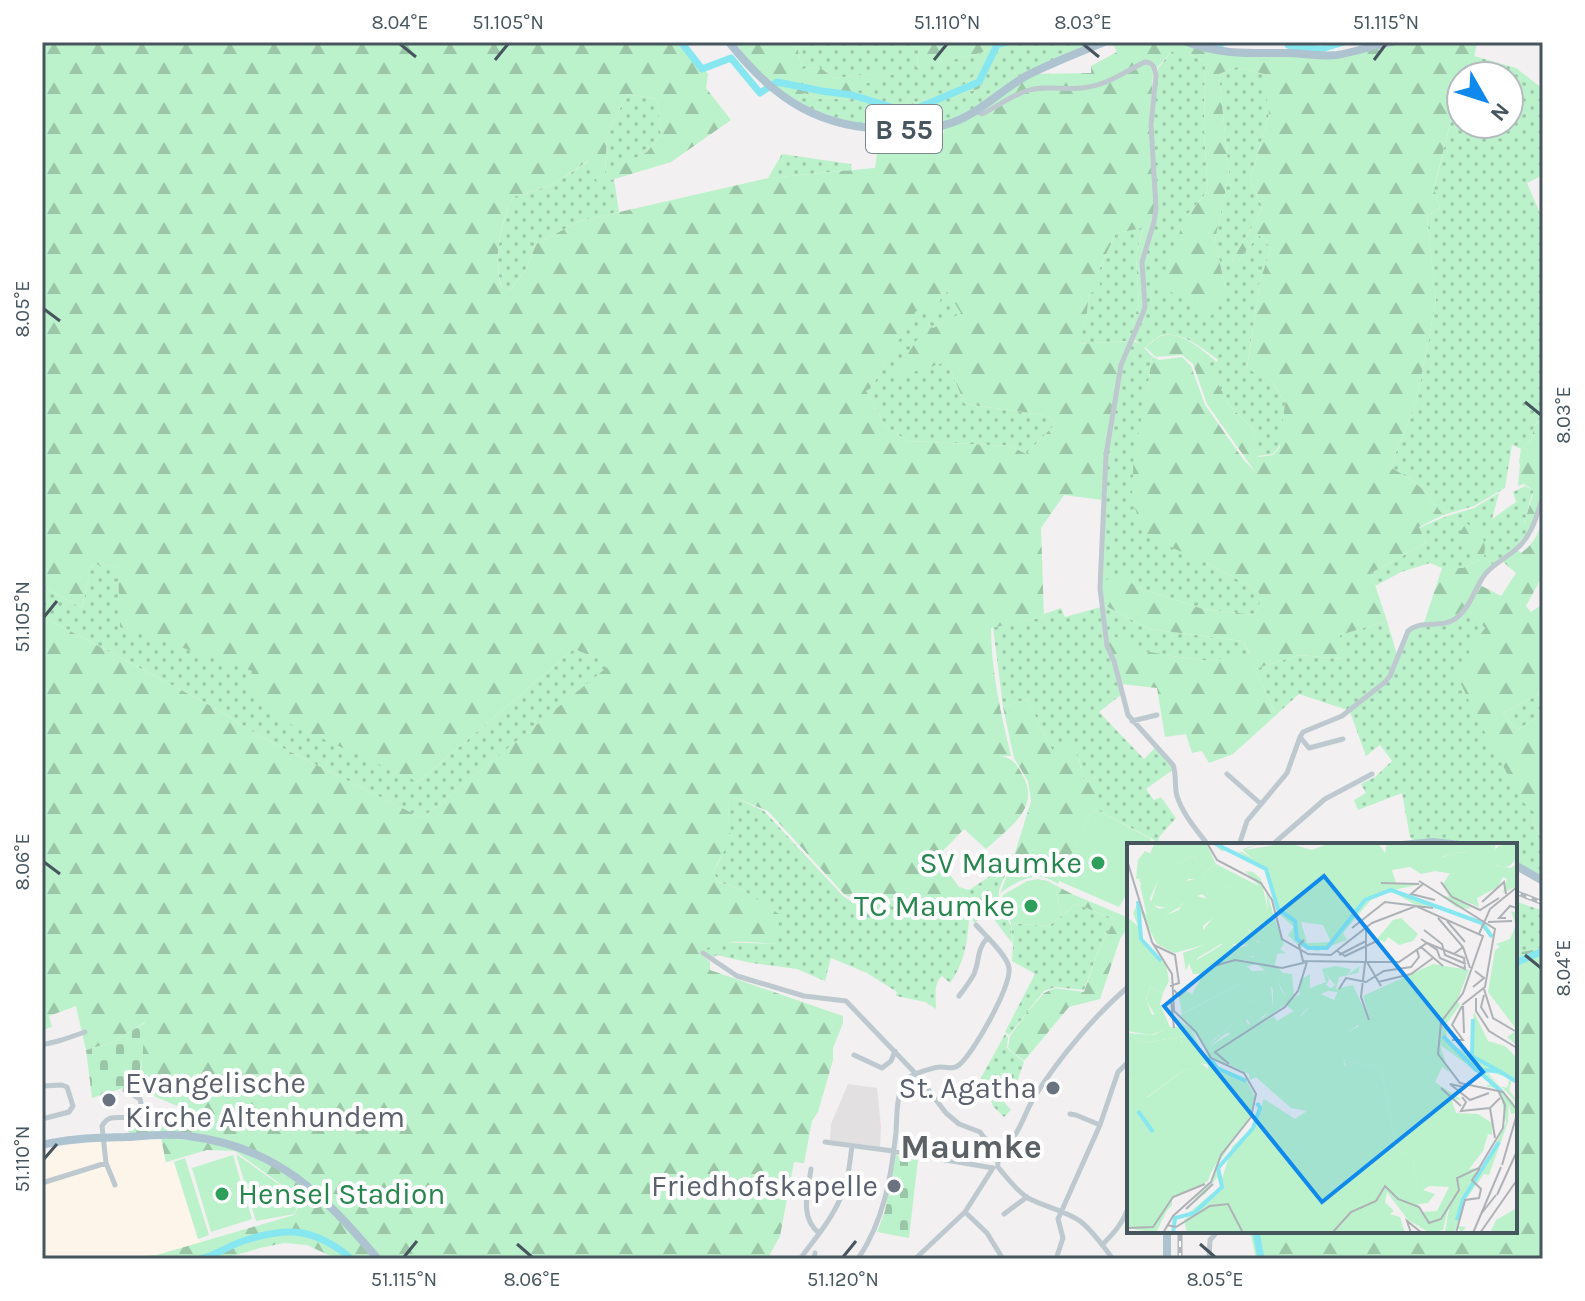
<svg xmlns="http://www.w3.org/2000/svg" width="1585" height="1301" font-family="Karla,sans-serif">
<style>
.commercial{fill:#fdf5e9}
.education{fill:#e3e0e2}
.grass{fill:url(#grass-dots)}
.forest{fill:url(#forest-firs);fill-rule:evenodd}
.cemetery{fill:url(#cemetery-stones)}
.pitch{fill:#bcf2cb}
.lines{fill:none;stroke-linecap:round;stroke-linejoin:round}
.river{stroke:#87e7f1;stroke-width:7}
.minor{stroke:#bdc9cf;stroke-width:5}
.primary{stroke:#aec3d0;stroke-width:8}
.rail-casing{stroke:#b1b6ba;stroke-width:5}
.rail{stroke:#fff;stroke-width:2;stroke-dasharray:6;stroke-linecap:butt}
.ticks{fill:none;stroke:#47565e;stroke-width:3}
.leisure-dot{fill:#2e9e5b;stroke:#fff;stroke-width:3}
.worship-dot{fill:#6b7280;stroke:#fff;stroke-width:3}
.labels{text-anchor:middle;stroke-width:8;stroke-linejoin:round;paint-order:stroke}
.shield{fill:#fff;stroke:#7e898e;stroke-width:2}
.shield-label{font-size:28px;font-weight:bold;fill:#47565e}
.leisure-label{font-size:30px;fill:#27864d;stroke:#fff;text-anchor:end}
.worship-label{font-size:30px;fill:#5b616d;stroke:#fff;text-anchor:end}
.quarter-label{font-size:34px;font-weight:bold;fill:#5c6165;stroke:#fff}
.inset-river{fill:none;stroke:#87e7f1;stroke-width:4}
.inset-road{fill:none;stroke:#aeb2b6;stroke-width:2}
.view{fill:#1089ec;fill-opacity:0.15;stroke:#1089ec;stroke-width:4}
.inset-edge{fill:none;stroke:#47565e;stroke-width:4}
.neatline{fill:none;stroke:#47565e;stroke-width:3}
.ticks-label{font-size:20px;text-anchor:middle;fill:#47565e}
</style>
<defs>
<pattern id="grass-dots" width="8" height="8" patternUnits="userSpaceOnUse" patternTransform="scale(2)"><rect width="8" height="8" fill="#bcf2cb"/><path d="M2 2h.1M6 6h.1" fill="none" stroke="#9bc7a8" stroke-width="1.8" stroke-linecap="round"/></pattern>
<pattern id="forest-firs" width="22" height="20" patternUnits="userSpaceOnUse" patternTransform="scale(2)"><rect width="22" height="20" fill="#bcf2cb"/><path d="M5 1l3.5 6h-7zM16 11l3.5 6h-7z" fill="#9bc7a8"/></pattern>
<pattern id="cemetery-stones" width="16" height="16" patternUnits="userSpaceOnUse" patternTransform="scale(2)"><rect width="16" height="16" fill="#bcf2cb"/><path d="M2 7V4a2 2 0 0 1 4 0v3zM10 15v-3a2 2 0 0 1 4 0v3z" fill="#9bc7a8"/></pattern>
</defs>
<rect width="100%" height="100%" fill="#f2f0f0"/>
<path class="commercial" d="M161 1140 165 1163 174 1162 198 1239 202 1243 157 1255 107 1259H42V1151L75 1144 109 1141Z"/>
<path class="education" d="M848 1084 877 1088 881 1126 880 1147 830 1140 831 1124Z"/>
<path class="grass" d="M818 42H919L917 67 973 55 1014 42H1096C1087 46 1077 48 1068 53 1027 71 993 104 951 120 940 124 927 125 915 126 874 128 834 122 798 101L804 93 821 99 853 98 909 114 957 94 979 89 987 54 971 80 951 92 903 106 884 103 849 89 897 72 834 78 819 67 802 69 797 46Z
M1171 52H1185L1205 62 1204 133 1208 191 1186 216 1226 291 1215 240 1229 174 1219 74 1237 67 1265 74 1269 114 1250 181 1263 208 1232 261 1237 262 1259 235 1271 248 1260 281 1247 368 1271 380 1285 402 1281 444 1273 454 1257 456 1253 429 1229 405 1204 358 1217 362 1218 360C1203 349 1180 329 1160 336 1155 338 1149 344 1144 348L1152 356 1146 400 1206 563 1252 587 1260 594V603L1255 615 1203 609 1136 587 1100 586 1106 464 1120 371 1133 341 1140 344 1133 339 1141 322 1142 262 1158 68Z
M1474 56 1516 68 1543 89V175L1527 183 1543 220V415L1534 426 1532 439 1521 449 1512 445 1505 488 1474 506 1443 515 1425 491 1409 478 1390 467 1416 403 1436 302 1427 216 1440 209 1434 189 1457 96 1461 92V124H1509V76H1471Z
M627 94 657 99 661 135 647 152 605 175 607 136Z
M782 154 851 164 852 170 768 178Z
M589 161 598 183 614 179 619 212 580 221 536 244 526 270 510 290 503 289C492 265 501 219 513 197L552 185Z
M1143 227 1136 257 1139 304 1133 322 1135 327 1129 341 1076 344 1086 322 1089 292 1116 233Z
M947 291 962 313 933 328 928 324 947 362 965 404 1045 415 1056 423 1026 454 1011 446 908 441 886 427 866 391 871 388 916 310Z
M1525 486 1534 491C1528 501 1529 512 1524 522L1529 531 1514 549 1493 565 1484 557 1485 548 1476 554 1479 560 1463 568H1442L1430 563 1401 572 1375 586 1371 573 1426 543 1419 528 1444 517 1474 508 1499 493 1492 519 1516 502 1513 492Z
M92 564 119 567 253 671 418 782 574 649 612 664 422 818 261 737 215 708 42 616V586L82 608Z
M1102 604 1149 629 1243 641 1250 655 1208 661 1172 656 1139 651 1106 632Z
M1101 607 1119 690 1122 694 1099 712 1144 759 1156 747 1174 769 1146 789 1154 800 1161 797 1176 818 1160 836 1158 842 1097 810V777L1083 779 1079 759 1052 750 1027 699 1003 707 993 627 1044 617V614L1061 608 1065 617Z
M1468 609 1485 628 1470 650 1537 814 1533 821 1543 843V878L1515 862V845H1469L1438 839 1414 841 1410 837 1402 793 1358 810 1354 800 1366 793 1361 784 1375 777 1392 761 1380 745 1366 756 1350 712 1389 680 1410 631 1418 626H1444L1453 622Z
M1387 621 1397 655 1388 677 1347 710 1299 694 1276 715 1255 669 1299 655 1342 659 1339 635Z
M1543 692V714L1517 730 1503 713Z
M736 798 764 811 843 896C848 899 854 904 860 905 871 909 880 902 891 900 905 898 950 902 961 911 964 913 967 917 969 921 967 944 964 964 950 983L942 976C933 984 936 997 936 1009L925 1002 896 996 897 992 867 973 831 958 825 981 797 969 752 963 716 955 713 958 702 950 719 942 778 944 743 890 719 882 713 872C729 847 729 829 728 800Z
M1010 863 999 890V902L1011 926 1012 943 987 910 975 923 959 907 968 908 959 887 969 890Z
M1515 901 1543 911V948L1515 953Z
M1076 904 1115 919 1098 951 1084 990 1055 987 1044 991 1009 1035 1005 1032 1035 974 1012 961 1013 945 1011 923 1049 926Z
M1005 1034 1008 1037 1007 1048 1024 1062 1017 1082 1003 1101 1011 1110 1004 1117 993 1106 990 1098 977 1085Z"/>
<path class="forest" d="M42 42H684L708 74 706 88 731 120 671 162 598 184 588 161 552 185 513 197C501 219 492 264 502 288L510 290 526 270 536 244 580 221 768 178 875 168 880 132 889 133 887 138C910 156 923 148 944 133L943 128 1037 74 1091 73V66L1117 52 1112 42H1182L1198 49 1326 59 1412 42H1477L1471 76H1461V92L1457 96 1434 188 1440 209 1427 216 1436 302 1416 403 1390 467 1409 478 1425 491 1443 515 1419 527 1426 543 1371 573 1387 621 1340 635 1343 659 1299 655 1255 669 1276 715 1233 754 1209 763 1202 751 1192 753 1186 734 1165 737 1157 688 1121 684 1109 646 1106 632 1139 650 1172 656 1208 661 1250 654 1243 641 1149 629 1102 604 1100 586 1110 577 1123 575 1136 587 1203 609 1255 615 1260 603V594L1252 587 1206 563 1151 538 1140 525 1132 497 1134 448 1146 400 1152 356 1159 360 1182 357 1191 366 1205 405 1243 459 1256 473 1207 404 1193 364 1182 355 1156 357 1145 347C1150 344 1156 338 1161 336 1181 329 1203 351 1217 362L1205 359 1229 405 1253 429 1258 457 1273 455 1280 447 1285 402 1271 380 1247 369 1260 281 1271 248 1259 235 1237 262 1232 261 1263 208 1250 181 1269 114 1264 74 1237 67 1219 74 1229 174 1215 240 1226 291 1207 322 1193 298 1158 289 1186 216 1208 191 1204 133 1205 62 1185 52H1171L1153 72 1150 126 1155 208 1153 222 1141 262 1144 307 1118 370 1103 500 1064 495 1041 528 1044 617 991 628C991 671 1001 714 1011 756H1000C1013 758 1017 764 1023 776 1041 809 1008 828 986 849L964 829 937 857 959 887 968 909 928 899 909 898 891 899 874 904H862L844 894 768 811 736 798 728 801 729 832 732 836 713 872 719 882 743 890 779 914 778 944C753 943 720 936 700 953L710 962V970L843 1016V1023L833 1048V1060L818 1112 812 1121 804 1163 794 1162 780 1236 770 1254 769 1259H337L307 1245 284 1243 260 1248 223 1259H107L157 1255 294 1215 299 1206 298 1197 235 1151 207 1150 166 1162 160 1133 129 1134 125 1118 142 1123 184 1125 182 1108 156 1097 140 1083 145 1022 113 1042 86 1050 76 1006 49 1016 52 1027 42 1030V616L215 708 261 737 422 818 611 664 574 649 418 782 268 714 249 692 252 671 120 627 118 567 92 564 82 608 42 586ZM627 94 657 99 661 135 647 152 605 174 607 136ZM1143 228 1136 257 1139 304 1133 322 1135 327 1129 341 1077 344 1086 322 1089 293 1101 291 1098 272 1116 233ZM947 291 961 313 933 328 927 324 897 371 899 376 947 362 965 404 1045 415 1056 423 1026 454 1011 446 908 441 886 427 866 391 871 388 916 311 937 313 942 294Z
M735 42H818L797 46 802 69 819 67 834 78 902 71 850 89 884 103 903 106 951 92 971 80 987 52 991 65 979 89 957 94 909 114 853 98 821 99 804 93 798 101C769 84 754 68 735 42Z
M919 42H1014L973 55 917 68Z
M1543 415V492L1536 516 1529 531 1523 527 1534 491 1524 484 1518 486 1520 465 1519 462 1521 449 1532 439 1534 426Z
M1543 516V575L1526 606 1531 612 1543 604V692L1503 713 1517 730 1543 714V843L1533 821 1536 814 1522 801 1475 714 1456 673 1470 661 1469 650 1485 628 1465 606C1454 622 1442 625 1424 623L1442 568H1463L1479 560 1475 554 1454 542 1466 523 1482 533 1485 548 1484 557 1493 565 1478 584 1501 596 1516 573 1502 561 1518 550 1521 553C1535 543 1539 533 1543 516Z
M1027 699 1052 750 1071 745 1079 759 1083 779 1097 777V810L1090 814 1058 884C1037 869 1019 880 1000 893L1011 866 1031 801 1028 781 1014 758 1003 707Z
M1055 885 1072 894 1129 918V932L1124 933 1120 939 1100 999 1069 1007 1024 1061 1008 1048 1010 1036 1026 1014 1044 993 1055 988 1084 992 1098 951 1115 919 1076 904 1061 916Z
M1543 948V1259H1256L1250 1231H1515V953Z"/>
<path class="cemetery" d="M146 1022 139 1083 92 1098 86 1050 113 1042Z
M895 1155 918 1159 909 1238 877 1232 885 1211Z"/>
<path class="pitch" d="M1097 810 1151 839 1148 845H1129V890L1119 907 1059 881 1090 814Z
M1038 879 1048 881 1055 885 1061 916 1049 926 1011 923 1002 901 1003 895 1027 881Z
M236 1154 297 1197 298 1206 294 1214 256 1221Z
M233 1155 252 1219 211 1232 192 1168Z
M185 1158 209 1235 198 1239 174 1162Z"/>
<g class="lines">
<path class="river" d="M681 42 702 69 731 58 760 93 777 82 822 91 852 95 908 112 979 82 997 45 1007 42
M1209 42 1220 44 1225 42
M1288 42V45L1293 47 1321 49 1344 42
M1515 963 1543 951
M1256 1231 1261 1259
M200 1259C216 1255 230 1245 246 1240 262 1235 285 1230 302 1233 319 1236 339 1247 351 1259"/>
<path class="minor" d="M976 111 982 114C996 107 1011 96 1026 91 1044 85 1064 90 1082 88 1106 86 1124 72 1145 62 1153 62 1155 68 1156 76L1151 125 1156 208 1154 222 1142 262 1145 306 1143 313 1121 365 1106 455 1100 588 1107 646 1114 661 1128 715 1173 765C1177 775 1174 786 1177 796 1183 815 1197 830 1208 845
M1132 721 1157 715
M1300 737 1309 748 1343 739
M1227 774 1261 804
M1239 845 1247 821 1287 773 1300 737 1303 732 1342 716 1385 682 1390 676 1408 631C1422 619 1440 629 1455 619 1471 608 1474 588 1486 573 1494 564 1506 558 1515 550 1532 537 1537 515 1543 496
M1272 845 1325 799 1372 774
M703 953 737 976 804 996 846 1001 917 1075 946 1113 959 1124 980 1132 998 1156
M959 996C964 989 970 982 974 974 980 960 976 951 987 938
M42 1045 62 1040 85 1032
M854 1055 882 1068 891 1061 895 1051
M42 1086 62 1085 67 1087 73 1106 69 1112 42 1119
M1070 1114 1076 1115 1100 1125
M825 1142 893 1151 993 1168
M998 1167C996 1153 1008 1146 1015 1135 1023 1123 1027 1108 1035 1096 1059 1058 1095 1015 1129 986
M998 1167C1006 1177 1017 1191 1028 1198 1045 1207 1064 1210 1080 1221 1093 1231 1103 1246 1113 1259
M811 1169C808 1191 799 1217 819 1233
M42 1183 106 1163
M115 1185 106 1163 102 1126C111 1110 125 1123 137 1114L141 1103 140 1099 125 1090
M965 1212 987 1233 1003 1259
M1004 1214 1027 1197
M1102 1245C1114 1233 1124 1222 1129 1205
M800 1259C816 1237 835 1216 844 1189 849 1176 850 1160 852 1146
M814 1259 815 1253
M858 1259C884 1220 891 1178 896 1132 897 1118 896 1102 901 1089 901 1087 905 1080 907 1079 912 1074 934 1067 941 1067 948 1067 953 1070 959 1065 973 1054 1011 987 1009 968 1008 956 984 934 976 925
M915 1259 965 1212 993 1168
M1056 1259 1063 1238 1058 1219 1100 1125 1118 1072 1126 1064H1129
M1209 1259 1210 1240 1217 1232"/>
<path class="primary" d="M729 42C775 101 823 131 900 129 918 129 938 128 954 122 980 112 1002 90 1026 76 1051 63 1078 53 1104 42
M1187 42C1220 55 1251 53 1286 53 1303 53 1320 57 1337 55 1356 52 1374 45 1392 42
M1402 845 1433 842 1460 845
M1515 865 1543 881
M42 1145C69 1138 99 1138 127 1137 148 1136 168 1133 188 1136 278 1147 322 1194 378 1259
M1167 1231V1259"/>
<defs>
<path id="rail" d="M1515 892 1543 903
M1180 1259V1231"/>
</defs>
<use href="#rail" class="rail-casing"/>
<use href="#rail" class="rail"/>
</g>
<path class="ticks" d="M400 44 416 57M1083 44 1099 57M495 60 508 44M934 60 947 44M1374 60 1386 44M44 309 60 321M1525 402 1541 415M44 617 57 601M44 862 60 874M1525 955 1541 968M44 1159 57 1144M517 1244 532 1257M1200 1244 1215 1257M404 1257 417 1241M843 1257 856 1241"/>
<g class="leisure-dot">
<circle cx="1098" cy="863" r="8"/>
<circle cx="1031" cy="906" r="8"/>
<circle cx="222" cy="1194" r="8"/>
</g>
<g class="worship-dot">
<circle cx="1053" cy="1088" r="8"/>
<circle cx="109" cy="1100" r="8"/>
<circle cx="894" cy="1186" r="8"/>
</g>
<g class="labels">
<rect class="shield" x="866" y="105" width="76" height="48" rx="6"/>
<g class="shield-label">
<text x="904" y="139">B 55</text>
</g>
<g class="leisure-label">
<text x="1082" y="873">SV Maumke</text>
<text x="1015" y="916">TC Maumke</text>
<text x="238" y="1204" text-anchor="start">Hensel Stadion</text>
</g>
<g class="worship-label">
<text x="125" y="1093" text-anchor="start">Evangelische<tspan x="125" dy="34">Kirche Altenhundem</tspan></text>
<text x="1037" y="1098">St. Agatha</text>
<text x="878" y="1196">Friedhofskapelle</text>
</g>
<g class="quarter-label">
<text x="971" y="1158">Maumke</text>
</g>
</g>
<g transform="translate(1127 843)">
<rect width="390" height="390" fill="#f2f0f0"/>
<path d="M28 0H49L51 20 68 13 72 36H61L54 49 101 61 133 102 94 101 62 120 59 128 56 110 90 97 78 98 74 90 87 73 73 67 51 76 52 94H28L39 72 52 67 56 60 46 66 24 62 42 58 38 48 45 33 31 37 21 60 12 36 36 24 23 10ZM366 13a11 11 0 1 1 22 0a11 11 0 1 1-22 0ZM328 9 344 10 327 31 302 27V20ZM89 21 132 43 118 28 126 29 134 36 141 68 97 47 100 43 79 44 76 31ZM274 75 291 91 286 98 272 102 261 94 258 99 250 96 266 77ZM149 80 157 101 153 106 159 110 150 111 148 122 156 130 152 137 124 117ZM119 114 116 120V125V120L129 132 115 129 114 140 55 171 52 154 57 147 65 151 85 116ZM233 123 231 130 212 134 209 146 226 142 241 175 221 189V162L211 149 201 148 208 142 197 129 209 126 222 131ZM183 131 182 164 173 173 159 162 150 141 162 158 173 151V137ZM146 142 155 164 125 185 130 191 109 195 85 209 82 204 103 191 108 178 82 201 78 195 116 160 126 158 119 179 123 182 137 174 146 163ZM23 144 36 150 33 161 43 184H51L47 173 64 187 82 222 74 220 70 230 58 226 20 254 3 246V237L31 216 58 211 54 196 58 193 16 200 0 190 26 192 37 187 19 157ZM216 217 254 225 270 307 284 313 290 335 280 364 256 322 261 288 255 291Z" fill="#bcf2cb"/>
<path d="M49 0H79L89 21 76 31 79 43 100 41 98 47 123 51 141 68 139 46 149 80 133 112 124 113 130 121 113 125 119 117 115 114 91 127 104 117 85 116 78 131H66L62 120 71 111 70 117 101 98 110 105 133 99 123 95V87L107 84 97 72 100 62 86 61 75 51 61 57 45 46 54 49 53 40 71 35 68 13 51 20 47 16ZM86 0 96 6 115 9 125 15 116 7V6L135 0 117 7 161 0 185 7 203 0H251L258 10 260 0H368L370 23 384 25 388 22 386 10 377 0H390V43L376 50 380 36 376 34 371 44 350 55 352 64 335 57 344 66 329 64 314 52 322 54 316 41 323 30 317 26 294 31 283 24 265 27 269 40 295 41 266 47 306 64 287 61 266 49 249 51 216 90 220 97 190 108 172 103 161 92 167 84 151 70 140 28 110 8H94ZM329 9 343 10 327 31 302 25V20L314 21 315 14ZM174 79 196 82 204 99 180 100ZM18 8 40 19 39 31 9 36 11 17ZM47 29 39 47 43 58 26 62 32 66 58 61 39 72V83L28 94 51 93V76L72 66 88 73 76 83 77 97 88 92 92 98 47 110 30 101 10 63 17 101 39 121 42 138 36 150 23 144 19 156 25 172 32 170 37 187 24 192 0 188V74L11 83 6 70 11 60 20 73 13 42 18 43 24 59 31 37ZM384 68 390 70V200L389 202 380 194 390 187 361 149 368 107 373 104 369 101 383 96 389 82ZM306 121 342 127 330 158 333 162 319 181 320 199 343 212 347 169 361 198 378 203 390 215V240L385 236 382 247 387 254 390 263 387 257 374 243 380 245 383 235 359 228 372 241 356 227 376 247 359 243 366 240 313 202 322 229 315 224 308 239 335 257 324 255 329 270 351 271 365 280V292L361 291 356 308 342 326 351 325 340 334 352 326 348 331 353 332 379 280 373 248 386 258 390 270 384 271 382 261 381 279 362 332 357 331 335 362 330 383 339 384 335 389 330 384 326 390 318 388 324 355 316 387 303 390 281 377 260 349 258 359 267 368 263 371 273 374 278 390H60L57 377 63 372H59L94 343 90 334 78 351 66 357 84 340 91 318 77 341 46 355 29 390 0 385V190L16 200 58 193 54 197 59 211 39 223 31 217 3 237V246L21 254 58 226 70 229 74 220 81 226 79 204 52 173 114 140V129L142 127 152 137 156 130 165 131 167 152 162 159 151 139 159 162 155 164 144 143 146 165 124 183 118 172 126 158 116 160V168L99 177 104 181 78 195 83 201 108 178 114 177 115 187 98 191 82 204 85 209 147 173 150 178 167 168 174 173 182 165 181 146 199 139 195 126 208 123 224 126 222 130 197 129 202 136 199 142 205 146 194 151 207 157 211 148 221 162V189L232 183 234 168 243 177 236 153ZM83 213 122 231 123 237 129 234 164 265 180 268 168 276 137 256 127 283 105 304 95 336 92 319 124 272 128 254 118 235 82 220ZM216 217 254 225 270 307 284 313 290 335 279 345 280 364 269 325 257 322 265 308 262 288H253L260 281 250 229 218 223ZM302 343 322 344 310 368 294 369 291 361 301 360 308 351 296 347ZM390 365V390H363L369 377Z" fill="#bcf2cb" fill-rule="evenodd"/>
<path d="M13 249 30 278 48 294H65L73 308 88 317 81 338 45 354V362L28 381 33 365 15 375 0 368V259L8 265Z" fill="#bcf2cb"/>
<path class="inset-river" d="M87 0 139 26 151 66 168 78 170 96 181 105H200L238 57 264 47 355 80 365 94M11 58 14 96 34 118M346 176 345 213 372 228M316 193 349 227 372 228 390 239M82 214 90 225 119 238M350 227 375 249M11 268 26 289M330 377 336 356 372 299M46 390 48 375 67 370 95 344 91 325 126 285 133 265 130 260"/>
<path class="inset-road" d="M80 0 90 17 134 40 145 57 155 96 181 111 204 112 245 80 289 63 356 93 336 150 314 179 311 211 333 240 376 249 390 267M0 17 25 99 45 131 47 168 69 189 84 215 117 230 129 251 124 274 94 312 84 339 46 373 36 390M292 38 368 86 358 144 335 162M314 39 325 54 353 67 372 55M254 40 292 41M296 41 284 51 308 57M355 59 377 39 379 51M311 75 336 104 343 125M379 75H372L383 63 390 65M320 78 338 99M361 79 385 78M239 84V119M225 85 258 59 306 65M297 87 315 101 318 112 339 121M352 91 363 66 390 44M294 96 310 107 313 115 338 126 337 115 327 111 336 104M177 97 172 102 176 118 239 119M27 102 48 112 52 140 43 143M294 104 316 123M210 108 218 113 252 97M212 112 239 98M239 119H272L300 100 327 111M240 119 254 143M238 120 234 154 242 177M251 139 284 131 306 115M346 144 357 135 348 128M212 146 219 135 239 139 257 128 284 124 292 114 290 107M357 146 366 175 388 188M47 147 52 153 87 123 108 117 155 125 180 119M357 152 354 164 361 175M349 155V168L362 188 390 205M44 157 47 185M336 163 337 190M325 197H336L325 182 335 163M102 221 88 209 158 164 171 148 180 119M336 244 323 241 343 257 362 250M314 245 334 263M335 254 339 259 334 268 363 265M368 295 363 265 373 255M375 322 390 271M370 352 390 308M59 366 86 341M354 371 369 352M40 382 49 384 83 363 101 361 116 390M0 385 26 384 46 354 78 341M205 390 224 369 249 358 258 343 271 356 292 364 302 380 314 376 332 347 330 335 352 325 376 285 378 262 371 247M284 390 280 378 295 390M329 390 338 357 352 355 354 346 345 337 353 325M346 390 374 324M353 390 390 337"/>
<path class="view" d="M197 33 356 229 195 359 37 163Z"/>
<rect width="390" height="390" class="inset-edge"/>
</g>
<rect width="1585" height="1301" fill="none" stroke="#ffffff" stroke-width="88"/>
<g transform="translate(1485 100) rotate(129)"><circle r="38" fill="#ffffff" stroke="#b5bbbf" stroke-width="2"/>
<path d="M0-6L14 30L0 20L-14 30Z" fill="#1089ec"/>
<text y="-12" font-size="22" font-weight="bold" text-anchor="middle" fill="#47565e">N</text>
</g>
<rect x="44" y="44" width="1497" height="1213" class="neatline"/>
<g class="ticks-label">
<text x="400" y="29">8.04°E</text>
<text x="508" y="29">51.105°N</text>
<text x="947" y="29">51.110°N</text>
<text x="1083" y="29">8.03°E</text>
<text x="1386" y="29">51.115°N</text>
<text transform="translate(22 309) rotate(-90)" y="7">8.05°E</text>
<text transform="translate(1563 415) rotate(-90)" y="7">8.03°E</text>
<text transform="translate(22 617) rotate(-90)" y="7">51.105°N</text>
<text transform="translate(22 862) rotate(-90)" y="7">8.06°E</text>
<text transform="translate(1563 968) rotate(-90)" y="7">8.04°E</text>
<text transform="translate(22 1159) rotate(-90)" y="7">51.110°N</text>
<text x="404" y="1286">51.115°N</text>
<text x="532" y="1286">8.06°E</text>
<text x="843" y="1286">51.120°N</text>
<text x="1215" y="1286">8.05°E</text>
</g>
</svg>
